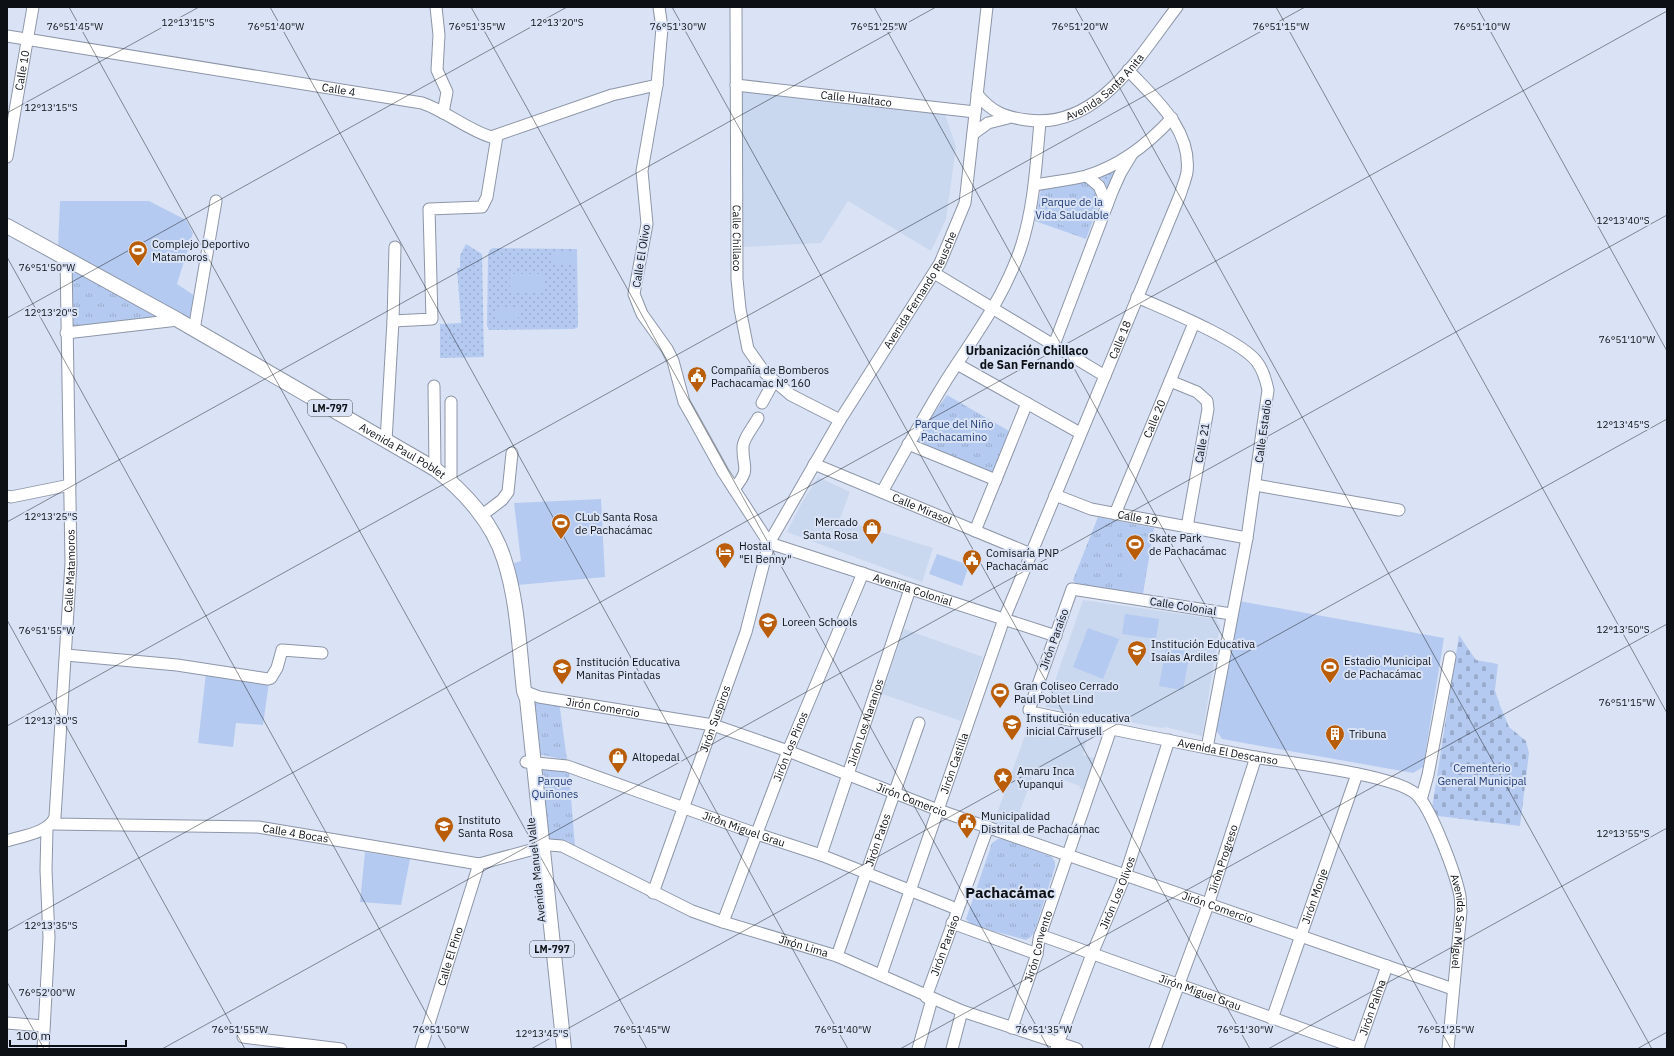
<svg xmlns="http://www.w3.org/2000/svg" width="1674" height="1056" font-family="'IBM Plex Sans',sans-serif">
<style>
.built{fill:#c9d7ef}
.grass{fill:url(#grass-dots)}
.cemetery{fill:url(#cemetery-stones)}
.park{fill:url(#park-tufts)}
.pitch{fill:#b5caf0}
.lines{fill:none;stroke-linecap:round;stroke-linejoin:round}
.minor-casing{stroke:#8d96a7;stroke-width:13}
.major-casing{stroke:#8d96a7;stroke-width:16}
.minor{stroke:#fff;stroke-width:11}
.major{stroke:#fff;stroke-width:14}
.ticks{fill:none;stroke:#0d1116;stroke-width:1;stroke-opacity:0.45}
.labels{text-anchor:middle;stroke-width:4;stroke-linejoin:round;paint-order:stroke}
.shield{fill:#dae3f5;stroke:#4a5059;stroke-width:1}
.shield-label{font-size:10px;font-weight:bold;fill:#0d1116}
.street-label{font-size:11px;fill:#0d1116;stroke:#dae3f5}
.park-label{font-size:11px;fill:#1f3b74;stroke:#dae3f5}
.poi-label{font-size:11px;fill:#0d1116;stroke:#dae3f5;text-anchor:start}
.neighbourhood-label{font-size:12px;font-weight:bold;fill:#0d1116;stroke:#dae3f5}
.district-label{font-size:15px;font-weight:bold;fill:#0d1116;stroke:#dae3f5}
.ticks-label{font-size:10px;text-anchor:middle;fill:#0d1116;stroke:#dae3f5;stroke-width:4;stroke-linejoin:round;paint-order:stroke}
</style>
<defs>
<pattern id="grass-dots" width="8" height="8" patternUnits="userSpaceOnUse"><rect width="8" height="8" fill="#b5caf0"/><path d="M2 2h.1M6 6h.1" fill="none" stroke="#9aaccd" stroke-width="1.8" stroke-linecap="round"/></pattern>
<pattern id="cemetery-stones" width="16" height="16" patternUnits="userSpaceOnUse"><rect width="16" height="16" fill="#b5caf0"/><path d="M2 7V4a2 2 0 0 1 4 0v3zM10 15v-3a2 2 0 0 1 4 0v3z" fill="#9aaccd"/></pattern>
<pattern id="park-tufts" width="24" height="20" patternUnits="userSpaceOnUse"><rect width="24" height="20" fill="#b5caf0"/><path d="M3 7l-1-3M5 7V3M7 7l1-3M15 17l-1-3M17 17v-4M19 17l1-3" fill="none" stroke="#9aaccd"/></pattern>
</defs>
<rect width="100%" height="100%" fill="#dae3f5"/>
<path class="built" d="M742 92 945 114 956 147 946 219 931 251 848 201 821 243 743 247Z
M818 477 850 492 840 519 933 548 922 582 787 532 800 506Z
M1083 600 1216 619 1220 626 1202 736 1165 727 1162 728 1046 707Z
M904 629 983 657 961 721 882 694Z
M1028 727 1087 738 1083 755 1098 759 1088 791 1079 788 1080 786 1035 770 1013 830 995 824 994 822Z"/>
<path class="grass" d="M1119 167 1109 190 1103 180 1097 176Z
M466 244 482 254 484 357 440 358V324L461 323 457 268H460V255Z
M493 248 577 249 578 327 574 329 489 330 487 326 488 254 490 250Z"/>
<path class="cemetery" d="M1459 635 1476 660 1498 664 1495 690 1499 703 1509 727 1526 741 1529 753 1520 826 1438 816 1432 808Z"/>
<path class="park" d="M1082 181 1092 182 1101 199 1086 239 1035 221 1041 189Z
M69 262 165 318 67 330Z
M947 395 1009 431 993 473 918 444 916 439Z
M1098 517 1154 528 1143 594 1076 584 1073 580Z
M530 698 559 701 567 760 538 754Z
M541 769 568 771 569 774 575 846 568 841 546 839Z
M998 839H1004L1052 857 1055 862V867L1034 933 1031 937 1026 940 972 925 966 919 992 843Z"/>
<path class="pitch" d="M60 201H149L186 220 193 233 177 284 195 296 190 322 58 247Z
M1056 212 1084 221 1080 231 1052 222Z
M552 252H575V263H552Z
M510 274H544V292H510Z
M497 307 519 308 518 320 496 319Z
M601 499 605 577 518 585 514 563 521 561 514 503Z
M1123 530 1151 538 1143 590 1122 584Z
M937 554 969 565 962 586 929 574Z
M1239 601 1444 638 1423 767 1413 773 1222 739 1216 730Z
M1125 614 1159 619 1156 639 1122 634Z
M1088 628 1119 639 1103 679 1073 667Z
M1166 648 1190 652 1183 690 1159 686Z
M206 673 269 682 263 725 236 723 233 747 198 743Z
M365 852 410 859 401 905 360 902Z"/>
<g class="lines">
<defs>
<g id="minor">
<path d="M436 7 439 35 437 70 447 92 443 113"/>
<path d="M659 7 662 28 657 85 642 171 647 224 634 294 642 314 667 349 673 361 684 402 692 416 723 472 769 543"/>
<path id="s1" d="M736 7 737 279 740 309 748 349 765 373 791 395 840 420"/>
<path id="s2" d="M7 36 422 103C446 111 466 129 491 137L612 95 657 85"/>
<path id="s3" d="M736 85 975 112"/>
<path id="s4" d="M977 94C991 112 1005 117 1027 120 1098 130 1140 55 1177 7"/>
<path d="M973 134 988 123 1008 118"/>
<path id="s5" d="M7 157 33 7"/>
<path d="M1087 176 1099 186 1107 205"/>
<path d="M1035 185C1051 182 1070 180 1086 176 1120 166 1149 143 1172 118"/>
<path d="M934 273 1105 376"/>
<path d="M1137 297C1164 309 1241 340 1257 362 1263 370 1266 380 1268 390L1247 538 1207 748"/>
<path d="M393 321 395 247"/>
<path d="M194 330 216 201"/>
<path d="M66 333 178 320"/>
<path d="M1054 345 1112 192 1120 174 1132 154"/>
<path d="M957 364 1080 433"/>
<path d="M1170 381 1197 392 1207 401 1208 409 1187 527"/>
<path d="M434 386 435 469"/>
<path d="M762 403 774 381"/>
<path d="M386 441 393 321 432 319 429 209 482 207 487 197 497 136"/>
<path d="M908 444 996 480"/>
<path id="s6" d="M814 464 1031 554"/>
<path d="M451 481V402"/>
<path d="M1255 485 1399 510"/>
<path d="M734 489C752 467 742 469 743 446 744 437 754 426 758 418"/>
<path d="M882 492C903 454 924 416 947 379 974 337 1003 299 1020 250 1034 209 1036 165 1040 122"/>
<path id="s7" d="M1055 495 1091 509 1247 538"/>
<path d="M7 496 11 497 70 485"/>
<path id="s8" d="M1115 514 1194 323"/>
<path d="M481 516 502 500 508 492 512 453"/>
<path d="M975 531 1027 403"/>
<path id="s9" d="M769 543 1056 636"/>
<path id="s10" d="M1231 614 1072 589 1029 710 1031 712C1105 728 1180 743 1254 757 1288 763 1393 774 1416 794 1431 807 1456 875 1460 896 1461 901 1460 906 1461 911L1448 1049"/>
<path d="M66 655 177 665 268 679 271 678 277 668 282 650 322 653"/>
<path id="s11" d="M524 691 539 697 713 725 788 751 938 810 1453 989"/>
<path id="s12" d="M526 762 567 766 757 834 821 855 957 909"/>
<path d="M1421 800 1428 775 1450 657"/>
<path id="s13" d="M53 824 258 827 479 864 549 845 562 846 692 911 723 922 837 956 962 1011 1077 1049"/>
<path id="s14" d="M7 841C21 836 49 833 55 817L71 563 66 258"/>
<path id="s15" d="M821 855 910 589"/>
<path id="s16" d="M653 893 746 632 769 543 840 420 940 263 965 203 987 7"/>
<path id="s17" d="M723 922 788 751 863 573"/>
<path d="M952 923 1037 954"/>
<path id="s18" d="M1040 935 1359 1049"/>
<path id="s19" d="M837 956 919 723"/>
<path id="s20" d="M881 975 1004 619 1180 195C1182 188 1186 179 1187 172 1192 129 1154 98 1128 70"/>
<path id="s21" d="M926 997 988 827"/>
<path id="s22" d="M1272 1019 1357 774"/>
<path d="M7 1023 44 1026"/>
<path id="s23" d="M1012 1028 1037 954 1039 939 1111 729"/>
<path d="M243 1037 341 1049"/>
<path id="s24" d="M1358 1048 1387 966"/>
<path d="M43 1049 49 938 46 870 47 828"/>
<path id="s25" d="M421 1049 479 864"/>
<path d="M918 1049 932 999"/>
<path d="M952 1049 962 1011"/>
<path id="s26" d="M1056 1049 1092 954 1125 876 1169 740"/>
<path id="s27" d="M1155 1049 1208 905 1256 757"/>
</g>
<g id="major">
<path id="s28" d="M7 226 178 320 435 469C464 491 493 523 504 559 518 601 519 648 524 691L527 699 564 1049"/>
</g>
</defs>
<use href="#minor" class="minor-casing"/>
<use href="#major" class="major-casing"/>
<use href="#minor" class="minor"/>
<use href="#major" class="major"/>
</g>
<path class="ticks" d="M69 7 647 1049M270 7 848 1049M471 7 1049 1049M672 7 1250 1049M874 7 1451 1049M1075 7 1652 1049M1276 7 1667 713M1477 7 1667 351M7 113 199 7M7 257 446 1049M7 318 567 7M7 522 936 7M7 620 245 1049M7 726 1305 7M7 931 1667 11M7 982 44 1049M162 1049 1667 215M531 1049 1667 419M900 1049 1667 624M1268 1049 1667 828M1637 1049 1667 1032"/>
<defs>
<symbol id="stadium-pin" viewBox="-11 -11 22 30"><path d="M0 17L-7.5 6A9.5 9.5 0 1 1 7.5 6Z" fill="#b95d08" stroke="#dae3f5"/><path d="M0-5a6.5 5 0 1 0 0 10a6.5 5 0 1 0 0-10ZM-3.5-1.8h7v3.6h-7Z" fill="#fff"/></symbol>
<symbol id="civic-pin" viewBox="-11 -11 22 30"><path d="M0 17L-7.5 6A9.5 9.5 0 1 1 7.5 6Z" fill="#b95d08" stroke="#dae3f5"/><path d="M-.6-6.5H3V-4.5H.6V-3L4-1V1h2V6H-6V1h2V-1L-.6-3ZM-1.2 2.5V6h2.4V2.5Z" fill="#fff"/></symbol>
<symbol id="shop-pin" viewBox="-11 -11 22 30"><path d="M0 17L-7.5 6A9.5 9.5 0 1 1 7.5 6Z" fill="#b95d08" stroke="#dae3f5"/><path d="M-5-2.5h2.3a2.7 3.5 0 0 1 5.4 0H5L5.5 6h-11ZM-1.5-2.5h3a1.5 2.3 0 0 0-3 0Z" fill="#fff"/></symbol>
<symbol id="hotel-pin" viewBox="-11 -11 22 30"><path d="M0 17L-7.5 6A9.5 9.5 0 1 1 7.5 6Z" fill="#b95d08" stroke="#dae3f5"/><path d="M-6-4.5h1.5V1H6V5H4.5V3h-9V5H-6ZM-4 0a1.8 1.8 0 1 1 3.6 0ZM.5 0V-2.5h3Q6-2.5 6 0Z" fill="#fff"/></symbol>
<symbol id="school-pin" viewBox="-11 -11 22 30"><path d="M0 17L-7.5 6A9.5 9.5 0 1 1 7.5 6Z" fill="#b95d08" stroke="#dae3f5"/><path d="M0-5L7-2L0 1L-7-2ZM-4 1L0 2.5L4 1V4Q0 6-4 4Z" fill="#fff"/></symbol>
<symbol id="building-pin" viewBox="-11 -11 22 30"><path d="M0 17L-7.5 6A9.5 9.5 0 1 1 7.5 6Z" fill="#b95d08" stroke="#dae3f5"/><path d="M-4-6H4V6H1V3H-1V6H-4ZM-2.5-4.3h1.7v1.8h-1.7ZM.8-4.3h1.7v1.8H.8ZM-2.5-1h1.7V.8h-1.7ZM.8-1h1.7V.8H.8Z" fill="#fff"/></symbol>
<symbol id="sight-pin" viewBox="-11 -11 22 30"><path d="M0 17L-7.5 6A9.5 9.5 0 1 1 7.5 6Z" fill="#b95d08" stroke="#dae3f5"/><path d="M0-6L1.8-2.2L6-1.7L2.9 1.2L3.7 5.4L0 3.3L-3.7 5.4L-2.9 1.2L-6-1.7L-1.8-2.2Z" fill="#fff"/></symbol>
<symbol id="university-pin" viewBox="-11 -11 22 30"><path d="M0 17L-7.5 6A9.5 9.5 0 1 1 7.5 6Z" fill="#b95d08" stroke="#dae3f5"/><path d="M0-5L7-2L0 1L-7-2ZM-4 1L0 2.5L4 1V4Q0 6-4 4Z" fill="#fff"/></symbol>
</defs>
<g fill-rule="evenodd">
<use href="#stadium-pin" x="127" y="239" width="22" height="30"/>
<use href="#civic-pin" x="686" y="365" width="22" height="30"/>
<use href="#stadium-pin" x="550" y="512" width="22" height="30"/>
<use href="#shop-pin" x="861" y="517" width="22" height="30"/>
<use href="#stadium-pin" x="1124" y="533" width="22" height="30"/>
<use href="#hotel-pin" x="714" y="541" width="22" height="30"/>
<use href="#civic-pin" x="961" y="548" width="22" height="30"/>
<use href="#school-pin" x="757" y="611" width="22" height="30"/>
<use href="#school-pin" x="1126" y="639" width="22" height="30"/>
<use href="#stadium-pin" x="1319" y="656" width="22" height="30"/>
<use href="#school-pin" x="551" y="657" width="22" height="30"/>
<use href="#stadium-pin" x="989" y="681" width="22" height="30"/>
<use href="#school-pin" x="1001" y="713" width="22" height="30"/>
<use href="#building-pin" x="1324" y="723" width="22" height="30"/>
<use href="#shop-pin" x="607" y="746" width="22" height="30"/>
<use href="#sight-pin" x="992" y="766" width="22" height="30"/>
<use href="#civic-pin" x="956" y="811" width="22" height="30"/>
<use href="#university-pin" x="433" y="815" width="22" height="30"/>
</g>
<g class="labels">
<g class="shield">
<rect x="308" y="400" width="44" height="16" rx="3"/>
<rect x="530" y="941" width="44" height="16" rx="3"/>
</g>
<g class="shield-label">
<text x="330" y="412">LM-797</text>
<text x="552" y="953">LM-797</text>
</g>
<g class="street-label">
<text dy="4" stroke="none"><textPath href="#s5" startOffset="88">Calle 10</textPath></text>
<text dy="4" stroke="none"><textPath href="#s4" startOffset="147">Avenida Santa Anita</textPath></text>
<text dy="4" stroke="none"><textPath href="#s2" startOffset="336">Calle 4</textPath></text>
<text dy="4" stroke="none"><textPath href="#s3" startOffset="121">Calle Hualtaco</textPath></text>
<text dy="4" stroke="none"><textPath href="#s1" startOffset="231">Calle Chillaco</textPath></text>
<text transform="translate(641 256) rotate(-81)" y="4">Calle El Olivo</text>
<text dy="4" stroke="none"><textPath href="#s16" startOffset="664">Avenida Fernando Reusche</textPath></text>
<text dy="4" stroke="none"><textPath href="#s20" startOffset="679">Calle 18</textPath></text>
<text dy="4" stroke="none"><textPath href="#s8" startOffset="103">Calle 20</textPath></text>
<text transform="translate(1263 431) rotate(-82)" y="4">Calle Estadio</text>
<text transform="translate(1202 443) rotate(-80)" y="4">Calle 21</text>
<text dy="4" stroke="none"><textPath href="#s28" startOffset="455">Avenida Paul Poblet</textPath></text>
<text dy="4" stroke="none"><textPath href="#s6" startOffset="117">Calle Mirasol</textPath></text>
<text dy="4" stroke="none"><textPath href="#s7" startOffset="86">Calle 19</textPath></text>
<text dy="4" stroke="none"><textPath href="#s14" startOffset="302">Calle Matamoros</textPath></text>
<text dy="4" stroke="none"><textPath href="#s9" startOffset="151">Avenida Colonial</textPath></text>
<text transform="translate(1183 606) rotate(9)" y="4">Calle Colonial</text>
<text transform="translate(1054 639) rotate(-70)" y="4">Jirón Paraíso</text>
<text dy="4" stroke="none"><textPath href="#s11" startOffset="81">Jirón Comercio</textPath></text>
<text dy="4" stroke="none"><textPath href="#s16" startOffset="185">Jirón Suspiros</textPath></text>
<text dy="4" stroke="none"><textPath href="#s15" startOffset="140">Jirón Los Naranjos</textPath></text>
<text dy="4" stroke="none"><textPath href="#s17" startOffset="188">Jirón Los Pinos</textPath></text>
<text dy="4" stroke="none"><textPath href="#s10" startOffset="493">Avenida El Descanso</textPath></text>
<text dy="4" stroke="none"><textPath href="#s20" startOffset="224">Jirón Castilla</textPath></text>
<text dy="4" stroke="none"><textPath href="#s11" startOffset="405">Jirón Comercio</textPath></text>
<text dy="4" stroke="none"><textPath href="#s12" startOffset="229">Jirón Miguel Grau</textPath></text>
<text dy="4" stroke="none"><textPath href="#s13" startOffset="243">Calle 4 Bocas</textPath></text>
<text dy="4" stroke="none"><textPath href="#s19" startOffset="123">Jirón Patos</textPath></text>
<text dy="4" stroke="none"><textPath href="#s27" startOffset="202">Jirón Progreso</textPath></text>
<text transform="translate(536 870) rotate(-96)" y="4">Avenida Manuel Valle</text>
<text dy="4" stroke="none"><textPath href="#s26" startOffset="168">Jirón Los Olivos</textPath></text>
<text dy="4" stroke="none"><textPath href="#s22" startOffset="130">Jirón Monje</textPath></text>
<text dy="4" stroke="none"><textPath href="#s11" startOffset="729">Jirón Comercio</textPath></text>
<text dy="4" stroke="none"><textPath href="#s10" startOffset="824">Avenida San Miguel</textPath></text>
<text dy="4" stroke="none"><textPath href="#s21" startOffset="55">Jirón Paraíso</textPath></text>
<text dy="4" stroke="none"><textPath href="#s13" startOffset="777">Jirón Lima</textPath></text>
<text dy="4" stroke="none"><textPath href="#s23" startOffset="86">Jirón Convento</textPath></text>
<text dy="4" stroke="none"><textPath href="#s25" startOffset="97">Calle El Pino</textPath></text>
<text dy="4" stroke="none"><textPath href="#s18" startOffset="170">Jirón Miguel Grau</textPath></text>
<text dy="4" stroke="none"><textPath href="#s24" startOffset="43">Jirón Palma</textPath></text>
</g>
<g class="park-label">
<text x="1072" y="206">Parque de la<tspan x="1072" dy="13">Vida Saludable</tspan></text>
<text x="954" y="428">Parque del Niño<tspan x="954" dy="13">Pachacamino</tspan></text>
<text x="1482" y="772">Cementerio<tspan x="1482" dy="13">General Municipal</tspan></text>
<text x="555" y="785">Parque<tspan x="555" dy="13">Quiñones</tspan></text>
</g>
<g class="poi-label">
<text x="152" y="248">Complejo Deportivo<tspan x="152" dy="13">Matamoros</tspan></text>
<text x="711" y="374">Compañía de Bomberos<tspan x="711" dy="13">Pachacamac Nº 160</tspan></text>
<text x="575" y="521">CLub Santa Rosa<tspan x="575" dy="13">de Pachacámac</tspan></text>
<text x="858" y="526" text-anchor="end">Mercado<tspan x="858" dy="13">Santa Rosa</tspan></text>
<text x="1149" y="542">Skate Park<tspan x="1149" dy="13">de Pachacámac</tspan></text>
<text x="739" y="550">Hostal<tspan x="739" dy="13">"El Benny"</tspan></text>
<text x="986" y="557">Comisaría PNP<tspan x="986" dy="13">Pachacámac</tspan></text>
<text x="782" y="626">Loreen Schools</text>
<text x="1151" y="648">Institución Educativa<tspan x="1151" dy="13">Isaías Ardiles</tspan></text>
<text x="1344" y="665">Estadio Municipal<tspan x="1344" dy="13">de Pachacámac</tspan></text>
<text x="576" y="666">Institución Educativa<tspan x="576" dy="13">Manitas Pintadas</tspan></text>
<text x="1014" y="690">Gran Coliseo Cerrado<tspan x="1014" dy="13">Paul Poblet Lind</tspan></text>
<text x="1026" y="722">Institución educativa<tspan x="1026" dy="13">inicial Carrusell</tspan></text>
<text x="1349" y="738">Tribuna</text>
<text x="632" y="761">Altopedal</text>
<text x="1017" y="775">Amaru Inca<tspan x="1017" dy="13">Yupanqui</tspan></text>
<text x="981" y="820">Municipalidad<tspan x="981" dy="13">Distrital de Pachacámac</tspan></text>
<text x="458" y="824">Instituto<tspan x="458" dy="13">Santa Rosa</tspan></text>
</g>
<g class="neighbourhood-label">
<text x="1027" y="355">Urbanización Chillaco<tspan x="1027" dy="14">de San Fernando</tspan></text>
</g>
<g class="district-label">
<text x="1010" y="898">Pachacámac</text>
</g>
</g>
<g class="ticks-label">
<text x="188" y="26">12°13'15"S</text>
<text x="557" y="26">12°13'20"S</text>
<text x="75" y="30">76°51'45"W</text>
<text x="276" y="30">76°51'40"W</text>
<text x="477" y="30">76°51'35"W</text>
<text x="678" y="30">76°51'30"W</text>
<text x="879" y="30">76°51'25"W</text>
<text x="1080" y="30">76°51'20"W</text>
<text x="1482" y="30">76°51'10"W</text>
<text x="1281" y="30">76°51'15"W</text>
<text x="51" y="111">12°13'15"S</text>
<text x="1623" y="224">12°13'40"S</text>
<text x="47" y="271">76°51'50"W</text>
<text x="51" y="316">12°13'20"S</text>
<text x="1627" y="343">76°51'10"W</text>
<text x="1623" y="428">12°13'45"S</text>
<text x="51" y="520">12°13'25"S</text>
<text x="1623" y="633">12°13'50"S</text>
<text x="47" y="634">76°51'55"W</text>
<text x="1627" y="706">76°51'15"W</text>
<text x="51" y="724">12°13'30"S</text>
<text x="1623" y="837">12°13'55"S</text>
<text x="51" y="929">12°13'35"S</text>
<text x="47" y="996">76°52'00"W</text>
<text x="240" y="1033">76°51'55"W</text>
<text x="441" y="1033">76°51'50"W</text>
<text x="642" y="1033">76°51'45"W</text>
<text x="843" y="1033">76°51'40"W</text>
<text x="1044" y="1033">76°51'35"W</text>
<text x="1245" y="1033">76°51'30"W</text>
<text x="1446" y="1033">76°51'25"W</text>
<text x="542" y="1037">12°13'45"S</text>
</g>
<rect width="1674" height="1056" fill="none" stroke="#0d1116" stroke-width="16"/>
<path d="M10 1040v6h116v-6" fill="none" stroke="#0d1116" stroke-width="2"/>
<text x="16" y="1040" font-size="12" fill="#0d1116" stroke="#dae3f5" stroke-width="3" paint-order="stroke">100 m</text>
</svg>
